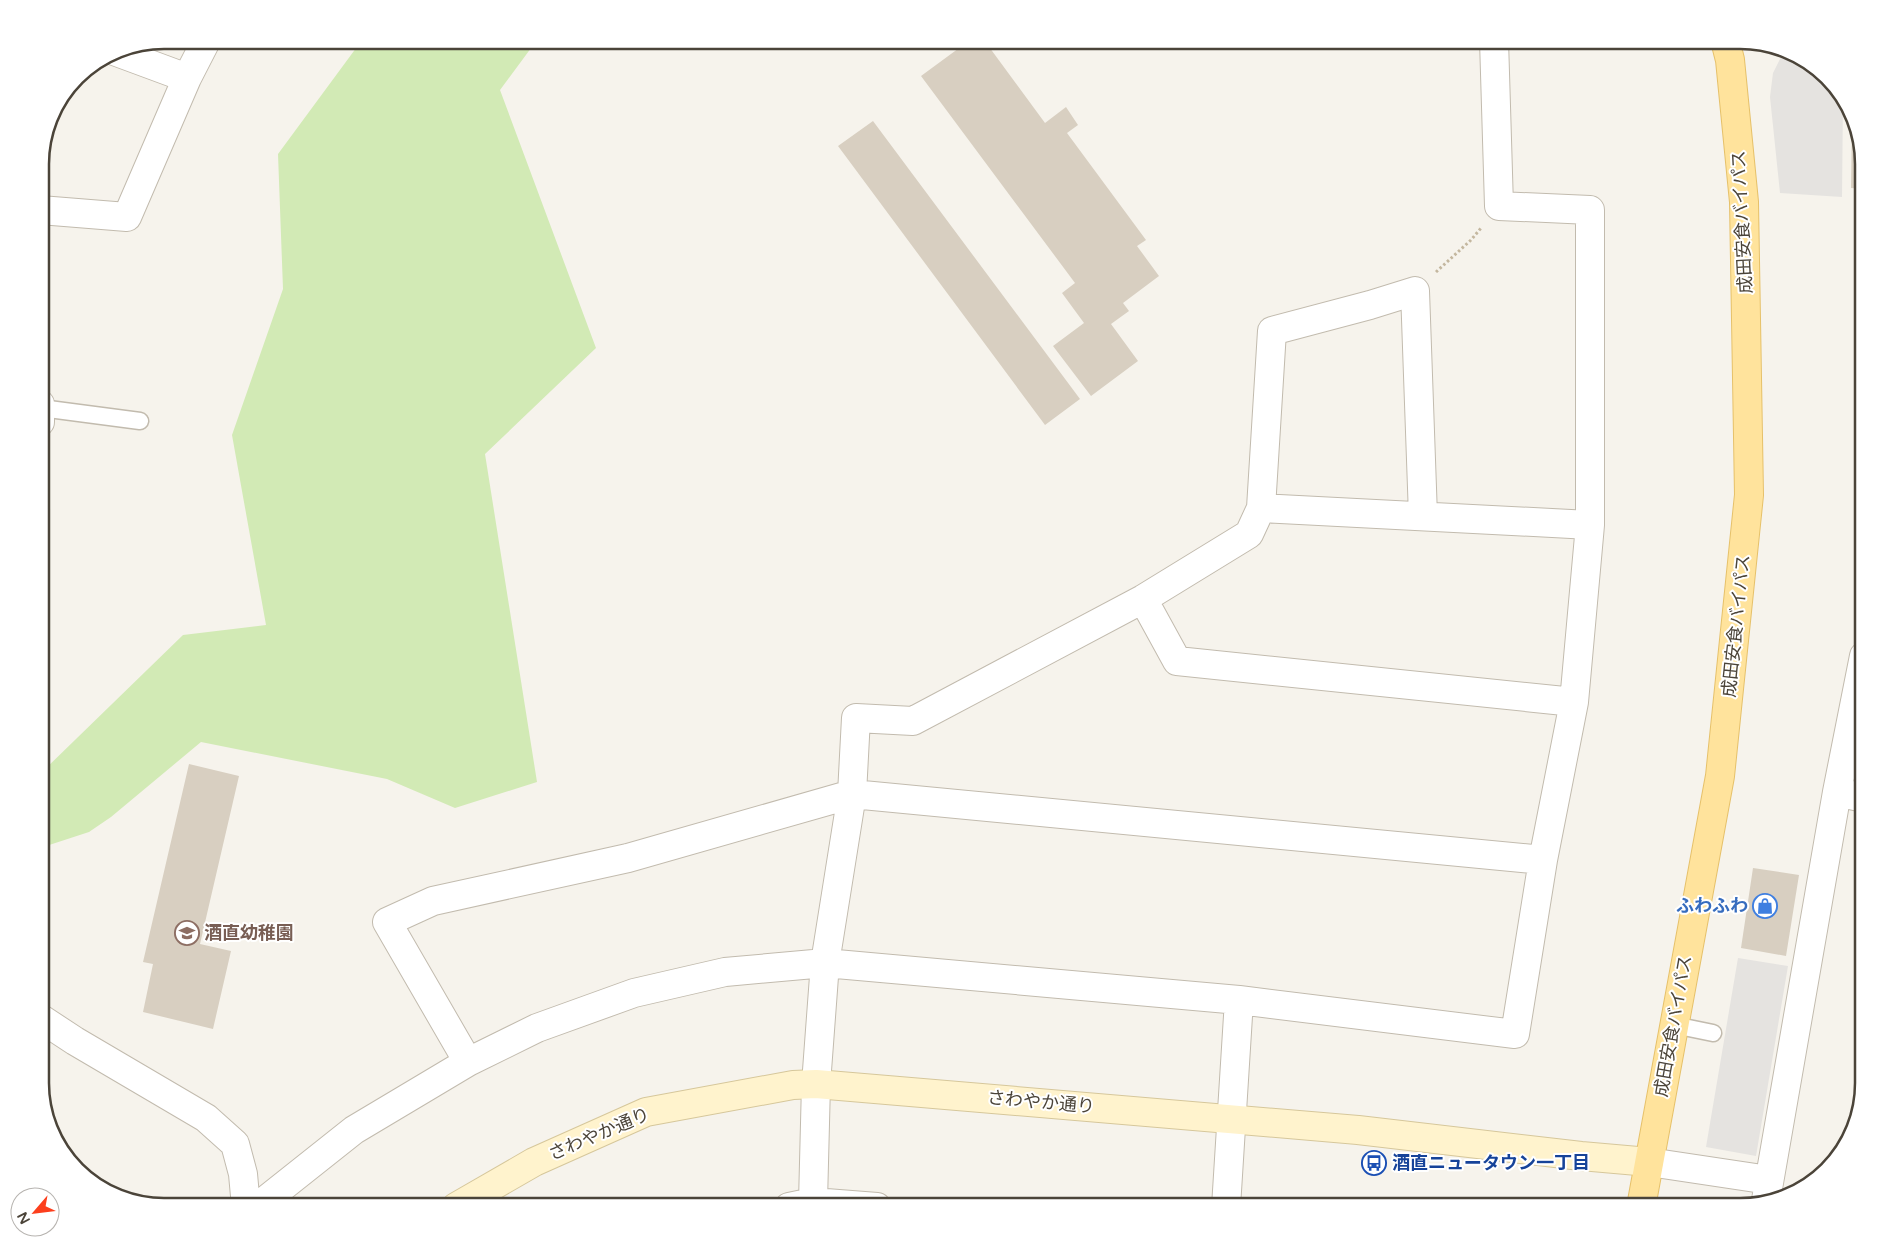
<svg xmlns="http://www.w3.org/2000/svg" width="1904" height="1247" font-family="'Varela Round','Noto Sans JP',sans-serif">
<style>
.green{fill:#d2eab5}
.parking{fill:#e5e3e0}
.building{fill:#d8cfc1}
.lines{fill:none;stroke-linecap:round;stroke-linejoin:round}
.lane-casing{stroke:#c2bbae;stroke-width:19}
.street-casing{stroke:#c2bbae;stroke-width:30}
.secondary-casing{stroke:#d6c79b;stroke-width:30}
.primary-casing{stroke:#e6c16a;stroke-width:30}
.path{stroke:#c4b79f;stroke-width:3;stroke-dasharray:2.5 2.5;stroke-linecap:butt}
.lane{stroke:#fff;stroke-width:16}
.street{stroke:#fff;stroke-width:28}
.secondary{stroke:#fff3cd;stroke-width:28}
.primary{stroke:#ffe39c;stroke-width:28}
.labels{text-anchor:middle;stroke-width:4;stroke-linejoin:round;paint-order:stroke}
.street-label{font-size:18px;fill:#4b4439;stroke:#fff}
.shop-label{font-size:18px;font-weight:bold;fill:#366cbe;stroke:#fff;text-anchor:end}
.education-label{font-size:18px;font-weight:bold;fill:#785e54;stroke:#fff;text-anchor:start}
.transit-label{font-size:18px;font-weight:bold;fill:#164399;stroke:#fff;text-anchor:start}
.rim{fill:none;stroke:#4b4439;stroke-width:2.5}
</style>
<rect width="100%" height="100%" fill="#f6f3ec"/>
<path class="green" d="M362 40H537L500 90 596 348 485 454 537 782 455 808 387 779 201 742 111 817 89 832 40 848V774L183 635 266 625 232 435 283 289 278 154Z"/>
<path class="parking" d="M1783 53 1809 61 1843 98 1842 197 1780 193 1770 97 1773 73Z
M1738 958 1788 966 1756 1156 1706 1147Z"/>
<path class="building" d="M970 40H984L1045 123 1066 107 1078 125 1067 133 1146 240 1137 246 1159 276 1123 303 1129 311 1111 324 1138 361 1091 396 1053 346 1084 323 1062 293 1075 283 921 76Z
M873 121 1080 399 1045 425 838 146Z
M1852 122 1864 163V189L1851 188Z
M189 764 239 776 200 944 231 951 213 1029 143 1012 153 964 143 962Z
M1753 868 1799 875 1786 956 1741 948Z"/>
<g class="lines">
<defs>
<path id="lane" d="M41 408 140 421
M1674 1025 1713 1033"/>
<path id="street" d="M114 51 187 78
M40 210 127 217 187 78 206 41
M40 404V422
M1261 508 1590 525
M1143 599 1177 661 1574 702
M1837 792 1864 656
M40 1018 75 1041 206 1118 235 1144 243 1174 246 1207
M468 1062 387 922 433 901 628 858 852 794 1543 860
M1649 1162 1769 1180
M1766 1200 1837 792 1864 798
M813 1202 816 1084 825 963 852 794 856 718 913 721 1143 599 1249 534 1261 508 1272 331 1370 305 1415 291 1423 516
M257 1207 354 1130 468 1062 537 1028 634 993 725 972 825 963 1239 1000 1515 1034 1543 860 1574 702 1590 525V210L1499 206 1494 40
M789 1207 813 1202 877 1207
M1226 1207 1239 1000"/>
<path id="secondary" d="M456 1207 534 1162 646 1112 793 1085 816 1084 1358 1130 1581 1156 1649 1162"/>
<path id="primary" d="M1641 1207 1720 776 1749 495 1744 202 1730 60 1725 40"/>
</defs>
<use href="#lane" class="lane-casing"/>
<use href="#street" class="street-casing"/>
<use href="#secondary" class="secondary-casing"/>
<use href="#primary" class="primary-casing"/>
<path class="path" d="M1436 272 1471 240 1481 228"/>
<use href="#lane" class="lane"/>
<use href="#street" class="street"/>
<use href="#secondary" class="secondary"/>
<use href="#primary" class="primary"/>
</g>
<defs>
<symbol id="shop-ring" viewBox="-11 -11 22 22"><circle r="9.5" fill="#fff" stroke="#3f7fe0" stroke-width="1.5"/><path d="M-5-2.5h2.3a2.7 3.5 0 0 1 5.4 0H5L5.5 6h-11ZM-1.5-2.5h3a1.5 2.3 0 0 0-3 0Z" fill="#3f7fe0"/></symbol>
<symbol id="school-ring" viewBox="-11 -11 22 22"><circle r="9.5" fill="#fff" stroke="#8d6e63" stroke-width="1.5"/><path d="M0-5L7-2L0 1L-7-2ZM-4 1L0 2.5L4 1V4Q0 6-4 4Z" fill="#8d6e63"/></symbol>
<symbol id="bus-ring" viewBox="-11 -11 22 22"><circle r="9.5" fill="#fff" stroke="#1a4fb4" stroke-width="1.5"/><path d="M-5-6H5V4H4V6H2V4H-2V6H-4V4H-5ZM-3.5-4V0h7V-4ZM-3.5 1.2v1.5H-2V1.2ZM2 1.2v1.5H3.5V1.2Z" fill="#1a4fb4"/></symbol>
</defs>
<g fill-rule="evenodd">
<use href="#shop-ring" x="1751" y="892" width="28" height="28"/>
<use href="#school-ring" x="173" y="919" width="28" height="28"/>
<use href="#bus-ring" x="1360" y="1149" width="28" height="28"/>
</g>
<g class="labels">
<g class="street-label">
<text transform="translate(1742 222) rotate(-93)" y="6">成田安食バイパス</text>
<text transform="translate(1736 626) rotate(-84)" y="6">成田安食バイパス</text>
<text transform="translate(1673 1026) rotate(-80)" y="6">成田安食バイパス</text>
<text transform="translate(1041 1102) rotate(5)" y="6">さわやか通り</text>
<text transform="translate(599 1134) rotate(-23)" y="6">さわやか通り</text>
</g>
<g class="shop-label">
<text x="1748" y="912">ふわふわ</text>
</g>
<g class="education-label">
<text x="204" y="939">酒直幼稚園</text>
</g>
<g class="transit-label">
<text x="1392" y="1169">酒直ニュータウン一丁目</text>
</g>
</g>
<path d="M0 0H1904V1247H0ZM164 49H1740A115 115 0 0 1 1855 164V1083A115 115 0 0 1 1740 1198H164A115 115 0 0 1 49 1083V164A115 115 0 0 1 164 49Z" fill="#fff" fill-rule="evenodd"/>
<path class="rim" d="M164 49H1740A115 115 0 0 1 1855 164V1083A115 115 0 0 1 1740 1198H164A115 115 0 0 1 49 1083V164A115 115 0 0 1 164 49Z"/>
<g transform="translate(35 1212) rotate(242)"><circle r="24" fill="#ffffff" stroke="#b7b4b0"/>
<path d="M0-4L9 19L0 12L-9 19Z" fill="#fc3f1d"/>
<text y="-8" font-size="14" font-weight="bold" text-anchor="middle" fill="#4b4439">N</text>
</g>
</svg>
